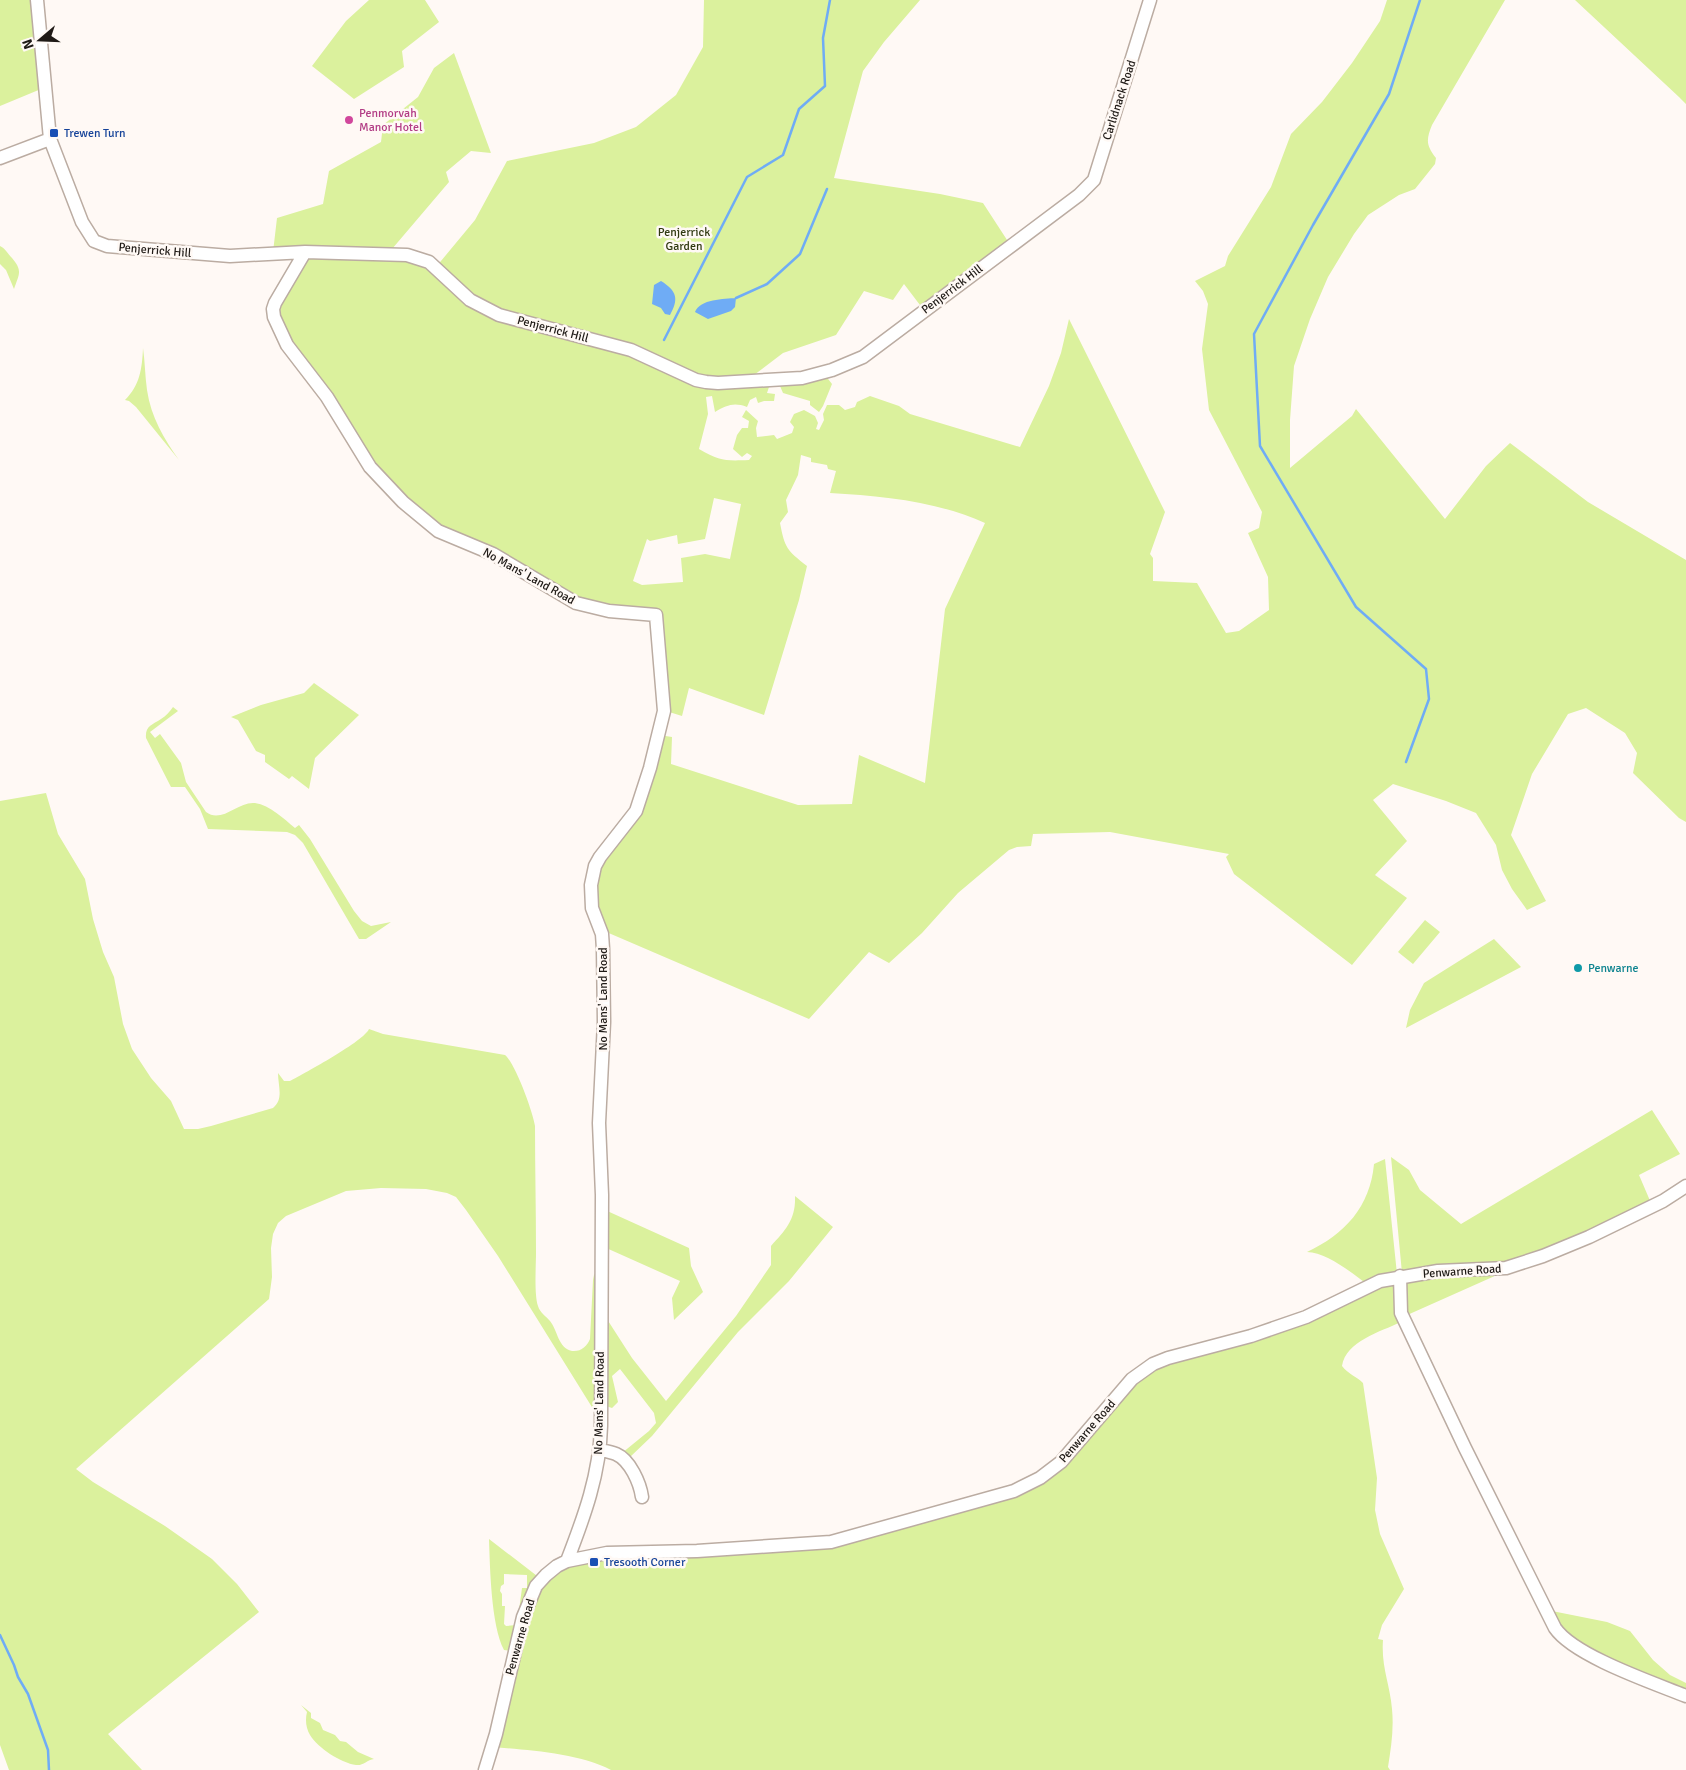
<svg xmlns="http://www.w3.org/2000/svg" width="1686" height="1770" font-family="Signika,sans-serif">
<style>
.green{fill:#dbf19d;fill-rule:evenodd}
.water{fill:#6facf5}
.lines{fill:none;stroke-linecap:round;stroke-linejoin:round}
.stream{stroke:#6facf5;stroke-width:2.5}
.minor-casing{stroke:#bbaca2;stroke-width:15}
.minor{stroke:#fff;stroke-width:12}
.hotel-dot{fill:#d1479c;stroke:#fff9f5;stroke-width:2}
.transit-dot{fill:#1a4fb4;stroke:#fff9f5;stroke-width:2}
.culture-dot{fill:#0f9aa8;stroke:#fff9f5;stroke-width:2}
.labels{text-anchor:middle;stroke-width:5;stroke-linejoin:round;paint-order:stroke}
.street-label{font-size:12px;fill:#1f1a16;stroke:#fff9f5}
.hotel-label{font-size:12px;fill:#b23c85;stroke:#fff9f5;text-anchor:start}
.transit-label{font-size:12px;fill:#164399;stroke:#fff9f5;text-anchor:start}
.park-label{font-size:12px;fill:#303911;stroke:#fff9f5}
.culture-label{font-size:12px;fill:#0d838f;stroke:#fff9f5;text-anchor:start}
</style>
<rect width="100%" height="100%" fill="#fff9f5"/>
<path class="green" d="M0 0H32L41 89 0 106Z
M369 0H425L439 22 402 51 404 67 354 99 312 66 346 21Z
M704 0H920L884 42 863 71 834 178 940 194 983 203 1009 243 923 309 904 284 893 300 864 291 836 335 783 353 746 381 825 375 832 384 823 406 819 412 810 405V401L783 393 780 386 769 387 767 393 775 394 774 401H764L758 403 756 397 750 400 747 407C734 402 727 405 715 412L712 396 706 397 708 414 699 449C720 461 725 461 749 460L752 456 747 453 742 457 733 449 737 435 742 428H748L749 421 742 417 746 410 758 421 756 428 757 437 774 435 777 439 792 433 794 427 790 422 794 414 804 410 815 416 818 423 816 429 819 430 824 420 823 414 827 405H839L845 410 855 407 857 402 870 396 899 406 910 414 1020 447 1049 386 1061 353 1069 319 1165 512 1150 554 1153 558V581L1197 583 1226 633 1239 631 1269 610 1268 577 1248 533 1259 528 1262 512 1209 410 1202 349 1208 304 1203 291 1195 281 1225 266 1228 256 1271 187 1291 134 1322 102 1352 63 1380 21 1387 0H1505L1432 125C1426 140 1426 145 1436 158L1435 164 1415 189 1399 195 1368 215 1354 234 1328 277 1310 319 1294 366 1290 420V468L1352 416 1356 409 1445 519 1486 466 1510 443 1588 502 1686 560V822L1679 818 1633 773 1637 753 1625 733 1586 708 1568 714 1532 774 1511 835 1546 901 1527 910 1512 889 1502 870 1496 845 1476 813 1446 801 1393 784 1373 800 1407 841 1375 875 1407 898 1352 965 1234 874 1226 857 1229 854 1110 832 1033 834 1031 846 1017 847 1009 850 958 893 922 933 889 963 869 952 809 1019 604 931 601 932 593 875 632 819 659 735 672 737 671 764 798 805 852 804 859 755 925 783 945 609 985 523C936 501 883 496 830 493L836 471 828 469 827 465 811 462V458L801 455 798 475 786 500 788 512 780 523C785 549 787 550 807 566L799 600 764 715 689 688 682 716 666 711 659 616 576 601 440 528 375 470 288 342 275 308 306 257 383 256 429 263 470 299 436 267 475 220 507 161 594 143 636 127 676 95 703 47ZM714 498 741 504 730 559 705 554 681 558 683 582 642 585 633 581 647 539 650 541 677 535 678 544 705 539Z
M1575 0H1686V104L1679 97Z
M454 53 491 153 471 151 446 172 449 182 392 249 273 252 277 218 323 204 329 171 381 142 383 125 418 97 434 68Z
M0 246C6 249 7 253 12 258 23 271 19 274 14 289L6 270 0 264Z
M143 348C145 362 145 376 147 390 151 417 164 439 179 460L136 407 129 401 125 400C140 385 142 369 143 348Z
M314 683 359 715 315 758 309 789 292 776 289 779 265 762V755L256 751 238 720 231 717 261 705 304 693Z
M173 707 178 711 150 732 155 738 160 734 181 763 186 782 206 812C222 824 238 801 255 803 270 805 284 819 295 828L299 825 310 839 354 911 362 921 371 926 391 922 366 939H359L303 843 295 835 287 832 208 829 200 809 185 787H171L146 738C145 726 152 725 161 719 166 716 170 711 173 707Z
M46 793 58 834 85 879 93 919 103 952 114 977 123 1024 132 1049 151 1078 171 1101 184 1129H198L211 1126 273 1108C284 1099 278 1086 278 1073L284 1081H290C305 1073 364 1041 369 1029L383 1034 505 1055C515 1063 533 1112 535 1126 535 1168 536 1210 536 1253 536 1266 534 1294 538 1306 540 1313 546 1316 550 1321 558 1331 558 1348 572 1351 581 1352 587 1346 590 1339L593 1280 594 1275 598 1270 595 1412 498 1256 466 1210 456 1197 447 1193 426 1189 381 1188 346 1191 286 1216 278 1223 273 1234 271 1248 272 1277 269 1299 76 1469 93 1482 165 1526 212 1559 237 1584 259 1612 108 1734 142 1770H9L0 1745V801Z
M1425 920 1440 932 1413 964 1398 952Z
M1494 939 1521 967 1406 1028 1410 1010 1424 983Z
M1652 1110 1680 1154 1639 1175 1651 1203 1588 1233 1505 1264 1402 1273 1391 1157 1409 1170 1420 1190 1461 1224Z
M1385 1159 1397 1274 1367 1284C1352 1273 1326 1252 1307 1252 1345 1234 1370 1207 1374 1164Z
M795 1196 833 1227 789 1281 738 1332 652 1436 629 1458 622 1453 649 1431 656 1423 654 1413 620 1369 612 1376 618 1402 612 1408 603 1405V1313L632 1358 666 1401 736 1316 771 1265V1246C786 1230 796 1219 795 1196Z
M605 1210 689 1248 691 1266 703 1292 674 1320 672 1298 680 1281 604 1247Z
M1506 1271 1405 1316 1403 1279Z
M1398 1280 1401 1322C1380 1332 1346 1341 1342 1366 1348 1374 1356 1376 1363 1383L1377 1478 1375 1510 1380 1534 1404 1589 1382 1625 1378 1639 1383 1640C1381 1667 1390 1684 1392 1709 1394 1729 1391 1748 1388 1767L1390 1770H611C579 1753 528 1750 493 1747L511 1651 504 1650C491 1625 490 1568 489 1539L541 1579 567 1561 832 1544 1040 1480 1133 1380 1154 1366ZM504 1574 527 1575V1588H522L517 1625 506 1626 504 1624 505 1606H502V1594L500 1591 501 1586 504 1584Z
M1552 1611 1607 1622 1630 1631 1653 1660 1670 1675 1686 1683V1696L1566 1641Z
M301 1705 311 1713V1718L320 1723 323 1730 335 1735 340 1741 346 1742 358 1752 374 1759C367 1760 363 1766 356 1765 341 1763 318 1748 310 1735 306 1728 305 1720 307 1712Z"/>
<path class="water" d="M661 281C677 291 679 299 670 315L665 314 661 308 652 304 654 285Z
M736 298 735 307 731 311 708 319 695 312C700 299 724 299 736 298Z"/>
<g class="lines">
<path class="stream" d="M736 298 767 284 800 254 827 189
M664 340 747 177 783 155 799 109 825 86 823 38 830 0
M1406 762 1429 699 1426 669 1356 607 1260 446 1254 334 1313 225 1389 94 1420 0
M0 1635 14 1665 18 1677 28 1694 48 1750 49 1770"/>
<defs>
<path id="minor" d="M37 0 50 139 82 222 94 241 107 246 230 256 305 252 407 255 429 262 470 300 499 315 631 350 696 380 706 382 718 383 802 378 832 370 863 357 1079 195 1094 180 1150 0
M0 158 50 139
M305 252 275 303 273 309 274 317 287 345 327 397 370 467 403 502 438 531 493 554 576 603 609 611 656 615 664 711 650 768 636 811 600 857 595 866 591 885 592 908 602 934 603 949 604 1022 599 1123 602 1195 601 1426C600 1474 584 1517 567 1561
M1400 1276 1401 1313 1465 1448 1555 1628C1574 1656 1654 1683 1686 1696
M600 1450C605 1451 611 1452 616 1454 630 1460 640 1483 642 1497
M485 1770 496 1734 523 1617 536 1586 546 1575 557 1566 567 1561 607 1553 697 1551 831 1542 1014 1491 1040 1478 1061 1462 1132 1379 1153 1364 1168 1358 1251 1336 1306 1317 1380 1281 1438 1271 1506 1268 1543 1256 1589 1237 1663 1201 1686 1186"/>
</defs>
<use href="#minor" class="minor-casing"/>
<use href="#minor" class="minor"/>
</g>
<circle class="hotel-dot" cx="349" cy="120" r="5"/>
<g class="transit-dot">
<rect x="49" y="128" width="10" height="10" rx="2.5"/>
<rect x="589" y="1557" width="10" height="10" rx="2.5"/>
</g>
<circle class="culture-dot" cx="1578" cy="968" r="5"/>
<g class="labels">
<g class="street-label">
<text transform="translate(1119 100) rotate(-72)" y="4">Carlidnack Road</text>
<text transform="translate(155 250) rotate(5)" y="4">Penjerrick Hill</text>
<text transform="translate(952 289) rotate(-37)" y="4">Penjerrick Hill</text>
<text transform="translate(553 329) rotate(15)" y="4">Penjerrick Hill</text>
<text transform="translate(529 576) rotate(29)" y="4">No Mans' Land Road</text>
<text transform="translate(603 999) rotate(-90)" y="4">No Mans' Land Road</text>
<text transform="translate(1462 1271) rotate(-4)" y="4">Penwarne Road</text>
<text transform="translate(599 1403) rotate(-89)" y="4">No Mans' Land Road</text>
<text transform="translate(1087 1431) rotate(-49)" y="4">Penwarne Road</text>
<text transform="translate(520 1637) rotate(-74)" y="4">Penwarne Road</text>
</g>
<g class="hotel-label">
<text x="359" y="117">Penmorvah<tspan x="359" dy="14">Manor Hotel</tspan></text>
</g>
<g class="transit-label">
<text x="64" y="137">Trewen Turn</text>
<text x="604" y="1566">Tresooth Corner</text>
</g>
<g class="park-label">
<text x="684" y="236">Penjerrick<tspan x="684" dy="14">Garden</tspan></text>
</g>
<g class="culture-label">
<text x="1588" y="972">Penwarne</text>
</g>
</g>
<g transform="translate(40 40) rotate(251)" stroke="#fff9f5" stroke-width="4" paint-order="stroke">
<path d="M0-4L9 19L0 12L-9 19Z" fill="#1f1a16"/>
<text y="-8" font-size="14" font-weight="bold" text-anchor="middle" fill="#1f1a16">N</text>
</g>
</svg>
